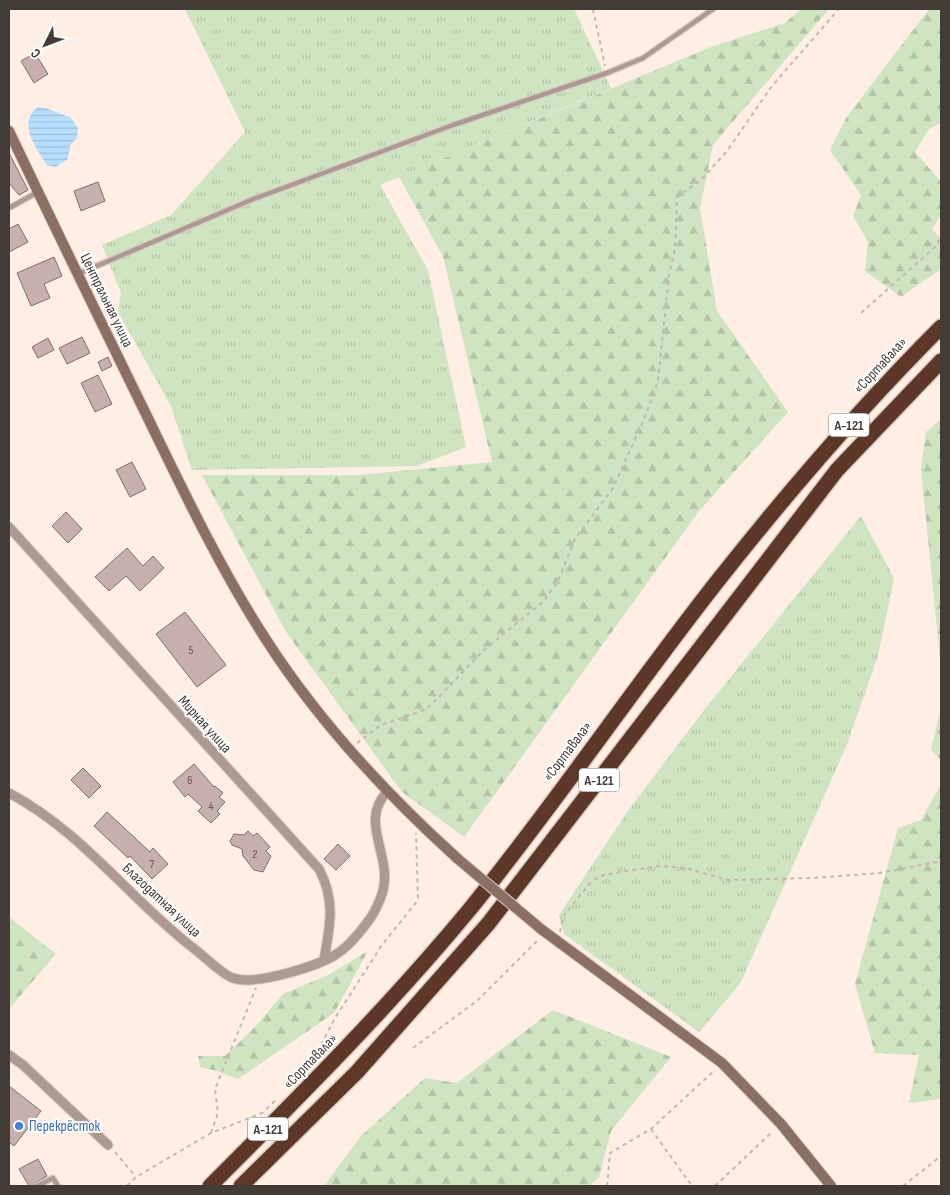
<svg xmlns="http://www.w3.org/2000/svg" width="950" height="1195" font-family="'Sofia Sans Condensed',sans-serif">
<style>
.grass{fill:url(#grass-tufts)}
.forest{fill:url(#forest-firs)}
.water{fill:url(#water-rules)}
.building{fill:#c6afad;stroke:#816c6a}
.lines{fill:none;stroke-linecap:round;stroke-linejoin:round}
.lane-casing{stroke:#d8cac1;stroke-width:7}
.street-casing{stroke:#d8cac1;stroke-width:11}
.secondary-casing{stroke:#d8cac1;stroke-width:12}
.highway-casing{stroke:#d8cac1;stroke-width:18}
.path{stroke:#c4b7ae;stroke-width:2;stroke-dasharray:4 4;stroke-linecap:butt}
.lane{stroke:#ad9991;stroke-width:4.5}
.street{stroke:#ad9991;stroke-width:9}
.secondary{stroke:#8b6f63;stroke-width:10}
.highway{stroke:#5d3727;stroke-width:15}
.secondary-bridge-casing{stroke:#d8cac1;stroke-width:12;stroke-linecap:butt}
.secondary-bridge{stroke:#8b6f63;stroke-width:10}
.shop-dot{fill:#3f7fe0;stroke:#fff;stroke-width:2}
.labels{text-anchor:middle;stroke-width:4;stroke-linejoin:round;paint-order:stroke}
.number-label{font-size:12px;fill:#635854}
.shield{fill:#fff;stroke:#7b7672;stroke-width:1}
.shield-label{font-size:14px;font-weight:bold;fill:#423b36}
.street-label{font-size:15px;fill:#423b36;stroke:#fff}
.shop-label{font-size:15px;fill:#366cbe;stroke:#fff;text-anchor:start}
</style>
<defs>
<pattern id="grass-tufts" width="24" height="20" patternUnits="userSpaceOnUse" patternTransform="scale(1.25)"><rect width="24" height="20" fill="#cfe4c0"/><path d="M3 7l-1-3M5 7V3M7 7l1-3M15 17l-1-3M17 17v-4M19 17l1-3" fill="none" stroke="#b3c4a6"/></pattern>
<pattern id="forest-firs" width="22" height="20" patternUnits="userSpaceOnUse" patternTransform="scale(1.25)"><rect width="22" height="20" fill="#cfe4c0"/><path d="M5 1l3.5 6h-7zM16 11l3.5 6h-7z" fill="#b3c4a6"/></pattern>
<pattern id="water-rules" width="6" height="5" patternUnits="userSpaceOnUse" patternTransform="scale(1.25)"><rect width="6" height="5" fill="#b5dffd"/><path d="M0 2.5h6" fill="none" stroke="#9dc0d9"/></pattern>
</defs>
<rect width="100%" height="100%" fill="#feeee4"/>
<path class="grass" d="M185 9H574L611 88 380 185 428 270 466 447 417 466 192 470 171 406 118 312 121 293 102 245 171 215 245 132Z
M861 516 894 578 878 656 846 747 740 984 699 1032 564 934 559 915 627 812 704 710Z"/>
<path class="forest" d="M801 9H829L713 145 700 208 717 311 788 412 699 511 464 837 402 792 286 632 202 475H359L492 462 443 256 399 177 711 47 785 23Z
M929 9H941V123L929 129 915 152 941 182V214L932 230 941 238V269L901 297 865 271 868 242 853 216 861 195 830 150 846 118Z
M941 419V668L921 469 926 432Z
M941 707V760L931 750Z
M941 784V1099L909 1103 919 1055 875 1053 855 984 898 828 921 820Z
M9 917 56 954 9 1009Z
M368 951 334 1013 238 1079 217 1071 200 1067 198 1056H225L252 1030 283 994 328 975Z
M553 1010 671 1057 611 1131 599 1177 589 1186H324L361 1136 425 1078 457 1083Z"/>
<path class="water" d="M38 107C50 108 58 114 70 117L78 128 77 138 70 145 68 159 56 167 47 165C37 149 16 123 38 107Z"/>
<path class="building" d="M35 53 48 74 34 83 21 61Z
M9 153 28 190 19 195 9 183Z
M98 182 105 201 81 211 74 191Z
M18 224 28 242 9 252V229Z
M54 257 62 276 44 284 50 298 31 306 17 273Z
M82 337 90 353 67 364 59 348Z
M48 338 54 350 38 358 32 347Z
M108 357 112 366 102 371 98 362Z
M98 375 112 404 95 412 81 383Z
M132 462 146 489 130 497 116 470Z
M66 512 82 529 68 543 52 526Z
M127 548 143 566 153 556 164 568 140 591 126 576 109 591 95 577Z
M185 612 226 665 197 687 156 634Z
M194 764 214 787 215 786 223 793 219 797 225 802 217 811 220 814 211 823 198 811 202 807 188 794 185 797 173 782Z
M83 768 101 786 89 798 71 780Z
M107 812 150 852 153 848 168 864 152 879 130 856 128 858 94 826Z
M248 831 253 836 257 833 270 847 266 851 271 856 263 872 254 870 243 856 242 849 232 845 230 841 234 834 244 835Z
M338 844 350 856 336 870 324 859Z
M9 1086 41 1111 14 1146 9 1142Z
M38 1159 47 1176 35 1183 33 1186H29L19 1169Z"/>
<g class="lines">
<defs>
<path id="lane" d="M9 208 38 192
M78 274 251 200 453 125 607 73 643 58 713 9
M37 1186 53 1178 58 1186"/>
<path id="street" d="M9 527 319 869C336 901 330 925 324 960
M9 793C83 832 131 901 197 951 206 958 223 975 233 978 254 986 320 966 338 953 349 946 361 931 369 920 375 912 383 895 384 885 389 852 360 820 387 792
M9 1055 23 1065 108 1145"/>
<path id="secondary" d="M9 131C53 224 98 316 143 408 181 486 218 565 265 638 318 721 385 793 458 859
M541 929 722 1063 781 1124 831 1186"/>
<path id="highway" d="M210 1186C299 1097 389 1007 470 909 556 803 632 690 716 583 787 493 861 407 941 327
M241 1186 357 1072 488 924 837 470 941 361"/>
</defs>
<use href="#lane" class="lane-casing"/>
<use href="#street" class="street-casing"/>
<use href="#secondary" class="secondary-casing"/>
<use href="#highway" class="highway-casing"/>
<path class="path" d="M593 9 605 66
M861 313 936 246 941 236
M357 743 381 725 427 709 485 649 544 601 558 581 575 539 613 488 645 417 658 381 669 274 675 249 677 197 702 179 727 151 772 86 839 9
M560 932 563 916 592 881 603 875 658 866 685 868 728 880 813 878 880 873 941 861
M413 1048 478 1000 538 940
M310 1066 335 1018 382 945 418 900 416 833
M651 1129 692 1186
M211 1133 218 1113 215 1089 256 988
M115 1152 136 1177
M127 1186 136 1177 211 1133 262 1113 277 1099
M607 1186 610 1153 651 1129 715 1070
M715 1186 773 1131
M903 1186 941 1156"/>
<use href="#lane" class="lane"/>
<use href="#street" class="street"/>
<use href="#secondary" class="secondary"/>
<use href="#highway" class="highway"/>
<defs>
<path id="secondary-bridge" d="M458 859 541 929"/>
</defs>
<use href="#secondary-bridge" class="secondary-bridge-casing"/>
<use href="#secondary-bridge" class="secondary-bridge"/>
</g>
<circle class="shop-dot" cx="19" cy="1126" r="5"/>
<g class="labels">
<g class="number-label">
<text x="191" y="654">5</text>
<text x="190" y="784">6</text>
<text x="211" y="810">4</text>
<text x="255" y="858">2</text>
<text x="152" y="868">7</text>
</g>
<g class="shield">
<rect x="829" y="413.5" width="40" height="23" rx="4"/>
<rect x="579" y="768.5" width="40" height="23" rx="4"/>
<rect x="248" y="1117.5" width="40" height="23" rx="4"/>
</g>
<g class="shield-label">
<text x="849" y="430">А-121</text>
<text x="599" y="785">А-121</text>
<text x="268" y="1134">А-121</text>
</g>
<g class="street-label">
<text transform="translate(107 300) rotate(64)" y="5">Центральная улица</text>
<text transform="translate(880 365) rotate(-47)" y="5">«Сортавала»</text>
<text transform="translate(205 724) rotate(48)" y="5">Мирная улица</text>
<text transform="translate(567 751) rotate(-53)" y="5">«Сортавала»</text>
<text transform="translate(162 900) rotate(43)" y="5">Благодатная улица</text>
<text transform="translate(310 1061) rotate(-46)" y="5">«Сортавала»</text>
</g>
<g class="shop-label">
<text x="29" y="1131">Перекрёсток</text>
</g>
</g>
<rect width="950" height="1195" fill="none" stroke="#423b36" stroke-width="20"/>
<g transform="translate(45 45) rotate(228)" stroke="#ffffff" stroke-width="4" paint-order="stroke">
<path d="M0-4L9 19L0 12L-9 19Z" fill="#423b36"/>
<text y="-8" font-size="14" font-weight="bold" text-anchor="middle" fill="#423b36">С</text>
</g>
</svg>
